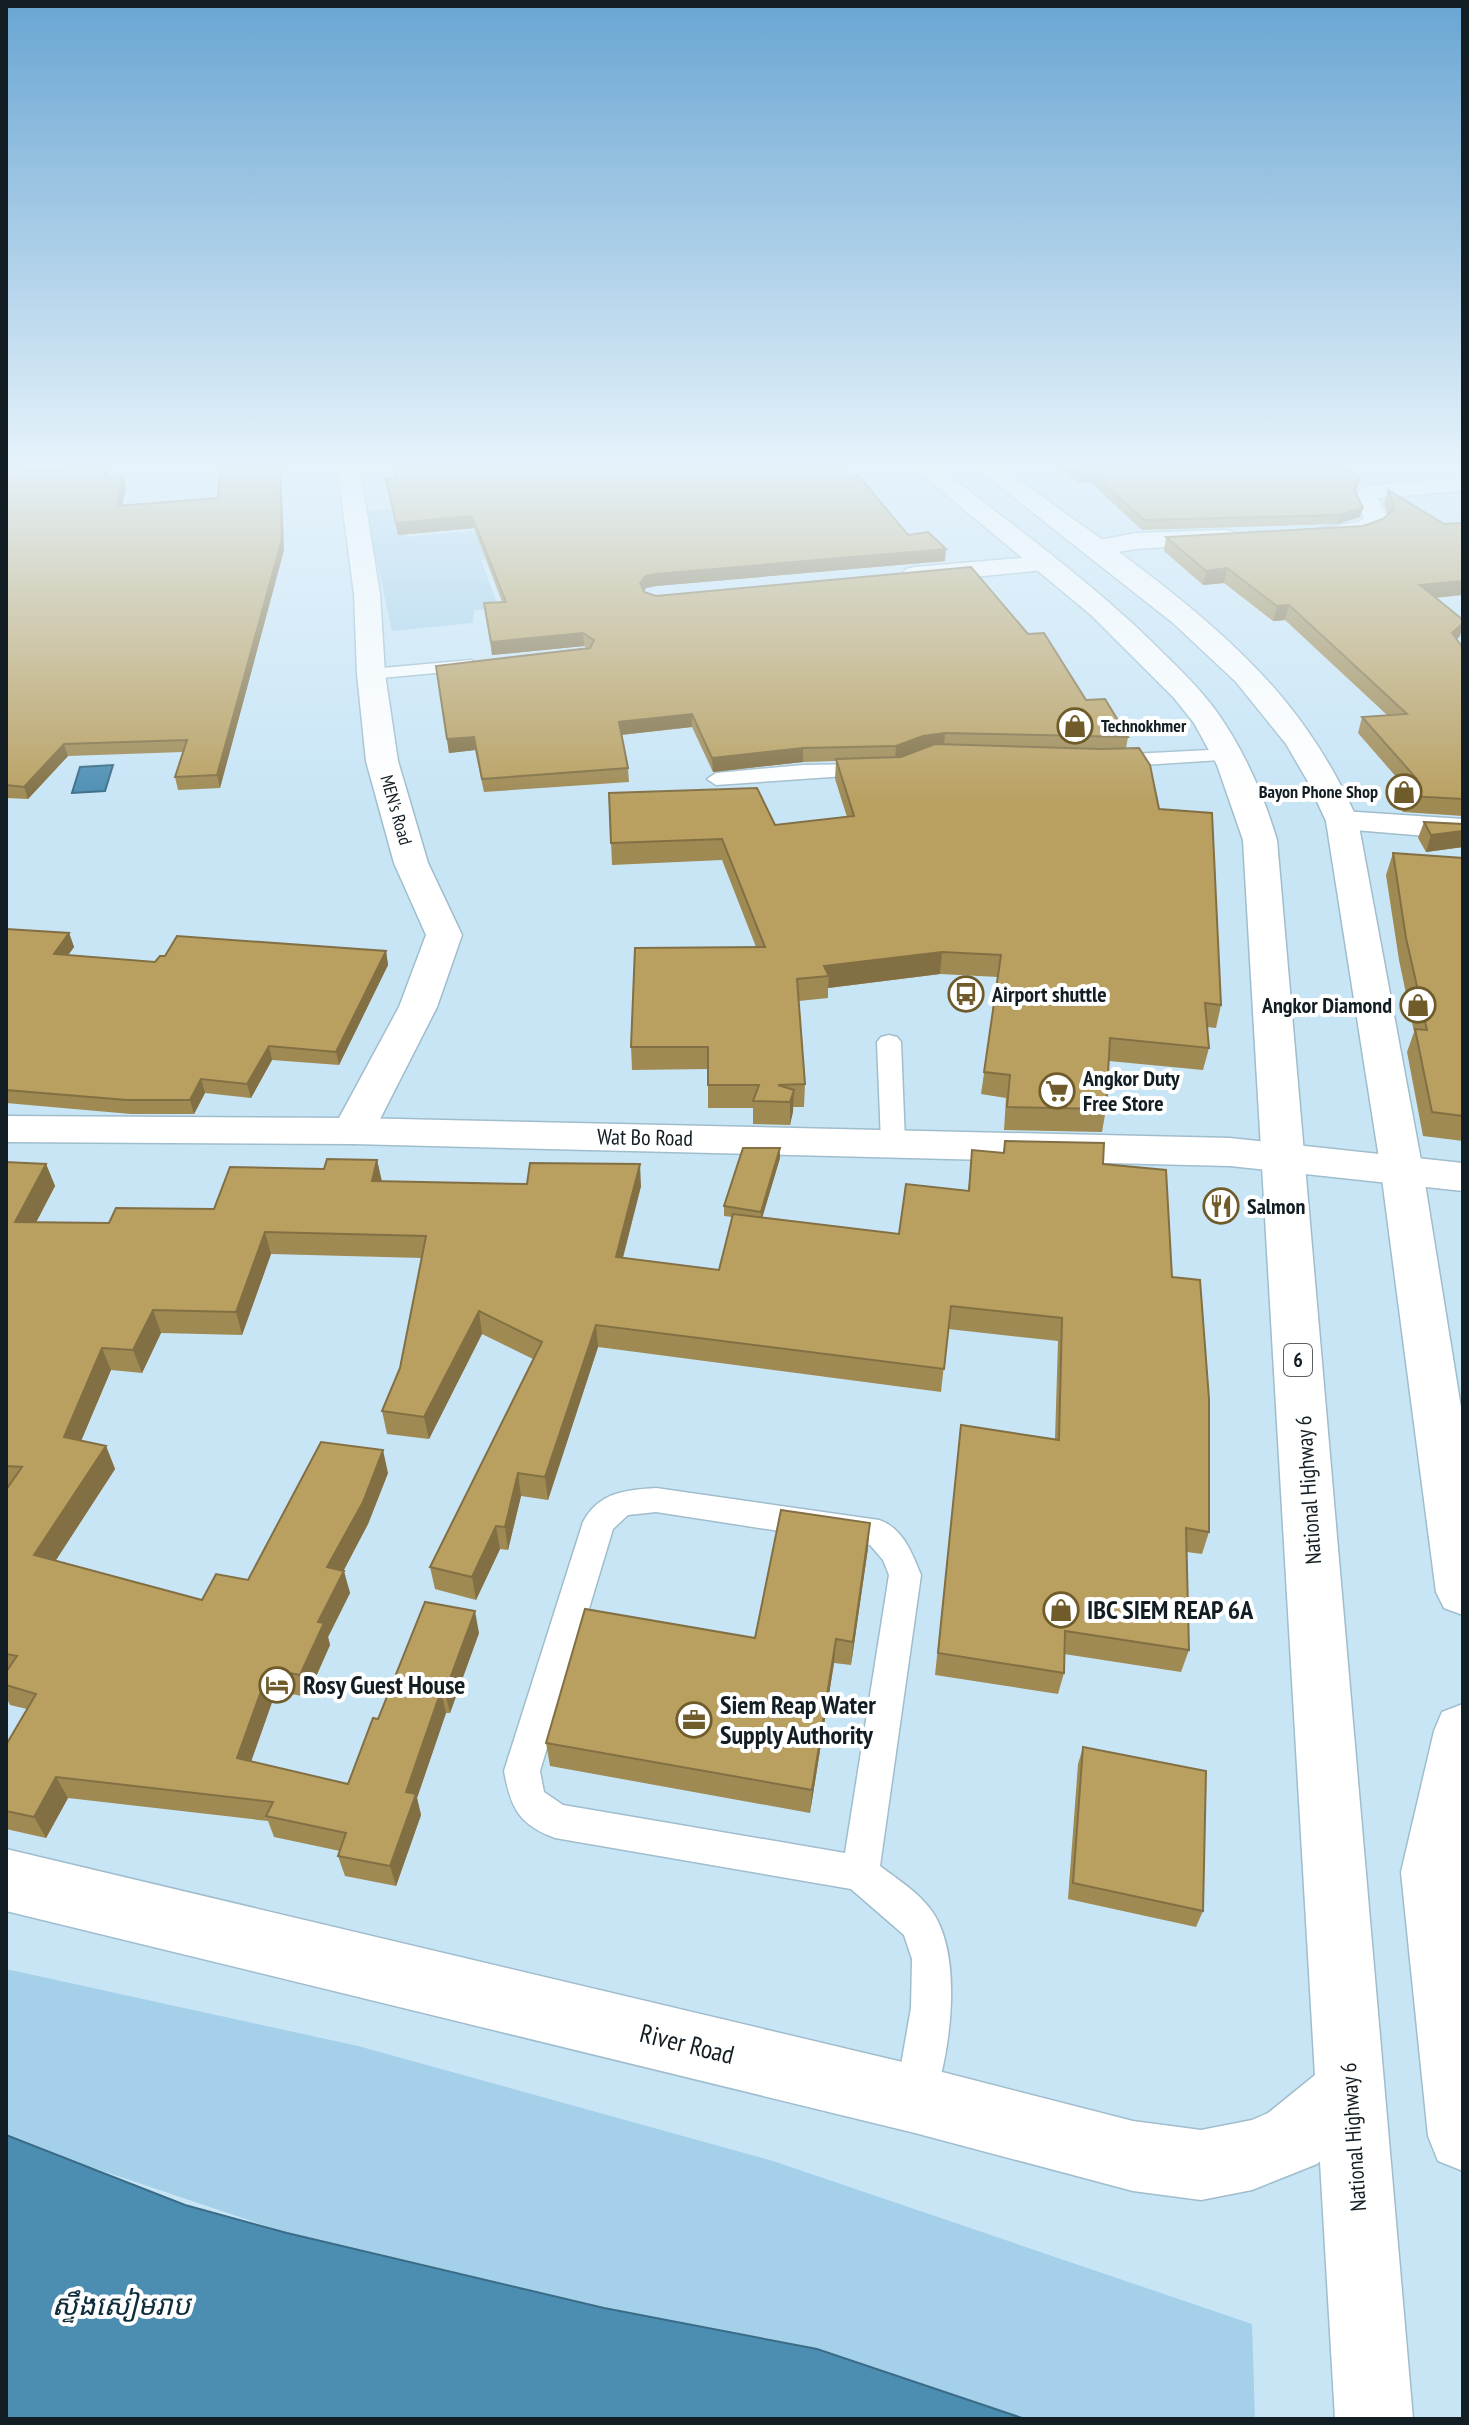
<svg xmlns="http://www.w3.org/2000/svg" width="1469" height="2425" font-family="'PT Sans Narrow','Noto Sans Khmer',sans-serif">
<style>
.green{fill:#a5d0e9}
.water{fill:#4c8eb2;stroke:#3b6c87;stroke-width:2}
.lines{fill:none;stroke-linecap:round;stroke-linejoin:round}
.service-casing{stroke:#a0bdcd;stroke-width:3}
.minor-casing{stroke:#a0bdcd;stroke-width:3}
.tertiary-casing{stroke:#a0bdcd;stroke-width:3}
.primary-casing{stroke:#a0bdcd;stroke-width:3}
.service{fill:#fff;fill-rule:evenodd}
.minor{fill:#fff;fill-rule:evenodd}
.tertiary{fill:#fff;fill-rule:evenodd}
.primary{fill:#fff;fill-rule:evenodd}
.wall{fill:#9f8a53}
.shaded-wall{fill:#827044}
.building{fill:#b9a061;stroke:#827044;stroke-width:2}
.labels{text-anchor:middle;stroke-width:8;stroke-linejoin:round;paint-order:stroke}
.far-poi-label{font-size:18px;font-weight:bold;fill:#131e24;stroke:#fff;text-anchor:start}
.far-street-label{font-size:18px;fill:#131e24;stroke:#fff}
.shield{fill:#fff;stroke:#5a6266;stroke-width:2}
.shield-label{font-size:20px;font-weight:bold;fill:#131e24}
.poi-label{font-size:22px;font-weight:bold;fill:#131e24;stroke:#fff;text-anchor:start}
.street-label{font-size:22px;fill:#131e24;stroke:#fff}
.near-poi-label{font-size:26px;font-weight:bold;fill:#131e24;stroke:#fff;text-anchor:start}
.near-street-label{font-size:26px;fill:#131e24;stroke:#fff}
.near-water-label{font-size:28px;font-style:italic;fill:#0d2d3d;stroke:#fff}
</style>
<rect width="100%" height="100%" fill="#c8e5f6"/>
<path class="green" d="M427 504 414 515 406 537 482 530 578 551 481 560 499 609 474 610 473 623 392 631 366 512Z
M6 1969 358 2046 773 2161 1252 2324 1255 2419H1025L817 2349 604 2308 287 2233 70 2160 6 2135Z"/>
<path class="water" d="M113 765 105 791 72 793 80 767Z
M6 2135 185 2205 287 2233 604 2308 817 2349 1025 2419H6Z"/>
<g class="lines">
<defs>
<path id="service" d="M374 463H410L403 467 349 475 342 471Z
M471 660 479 665 477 669 371 679 362 674 371 669Z
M1229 749 1236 751 1238 755 1236 759 1112 767 1103 761 1112 755Z
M868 764 877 770 875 774 716 785 707 779 716 773 803 765Z
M889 1035 897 1037 901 1042 905 1142 902 1148H884L881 1142 877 1042 881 1037Z
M656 1488 879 1520C903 1528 912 1553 921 1575L880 1866C897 1879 918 1892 931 1910 965 1956 950 2063 929 2113L915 2119 901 2113 895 2099 911 2008 912 1959 904 1935 851 1889 555 1838C518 1824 511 1808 504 1771L583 1522C599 1492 626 1490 656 1488ZM656 1512 870 1545 883 1560 889 1575 845 1853 563 1805 544 1792 540 1771 613 1529 628 1515Z"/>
<path id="minor" d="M337 463H359L380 594 385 674 398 761 428 863 462 935 437 1007 374 1131 368 1141 353 1144 338 1141 332 1131 399 1007 426 935 394 863 366 761 357 674 354 594Z
M1463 477V491L1378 498 1389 520 1374 534 1319 542 1310 540 1307 535 1310 530 1358 522 1364 518 1354 497 1363 486Z
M1226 530 1235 532 1238 537 1235 542 1136 549 1093 556 1084 553 1080 548 1084 543 1136 533Z
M1044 556 1053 559 1057 564 1053 569 915 583 906 581 902 575 906 569 915 567Z
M1342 811 1463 819V839L1330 828 1326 821 1330 814Z
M6 1849 915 2065 1133 2121 1201 2130 1252 2120 1268 2113 1326 2066 1350 2056 1374 2066 1384 2090 1374 2114 1317 2164 1252 2190 1201 2200 1133 2191 915 2133 6 1911Z"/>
<path id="tertiary" d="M6 1116 353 1118 1230 1138 1463 1163V1191L1230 1166 353 1144 6 1142Z"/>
<path id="primary" d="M908 463H933C1007 521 1084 576 1151 641 1173 663 1196 684 1214 708 1243 748 1263 793 1277 840L1413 2419H1335L1243 840 1217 765 1194 723 1174 698 1091 615Z
M970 463H996C1092 534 1211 610 1286 702 1316 739 1339 778 1358 821L1423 1171 1463 1420V1615L1444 1608 1436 1592 1381 1171 1326 821 1307 780 1286 744 1236 682 1173 623Z
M1463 1704V2171L1438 2161 1428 2136 1401 1872 1434 1731 1442 1712Z"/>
</defs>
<use href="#service" class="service-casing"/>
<use href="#minor" class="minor-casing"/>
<use href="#tertiary" class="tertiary-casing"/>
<use href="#primary" class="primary-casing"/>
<use href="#service" class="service"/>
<use href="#minor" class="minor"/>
<use href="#tertiary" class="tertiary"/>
<use href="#primary" class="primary"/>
</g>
<path class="wall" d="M6 463H31L30 471 109 477 126 486 122 506 284 550 220 788 178 790 175 777 183 752 68 756 28 799 6 798Z
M408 463H836L847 477 908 535 945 561 656 586 646 588 644 592 656 596 1028 634 1086 700 1128 737 1126 748 1159 809 1221 1005 1216 1028 1207 1027 1209 1048 1203 1070 1109 1061 1106 1109 1102 1132 1004 1130 1006 1098 981 1094 998 977 940 974 828 988V998L799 1001 805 1084 804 1107H793L790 1125 753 1124V1108H708V1069L632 1070 631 1047 756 947 722 860 612 865 609 793 775 825 847 817 835 779 836 761 803 762 713 772 692 727 621 735 628 768 629 782 484 792 475 750 449 753 436 666 587 648 584 646 492 655 484 603 502 602 474 528 398 535 386 479 396 478 408 465Z
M1054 463H1337L1360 478 1358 487 1355 492 1363 508 1360 517 1337 524 1142 530 1090 482 1079 483Z
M1388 490 1436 598 1460 636 1457 639 1463 648V816L1403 812 1393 795 1398 779 1358 733 1362 717 1387 715 1285 620 1273 621 1224 583 1203 585 1164 551 1166 537 1363 526 1383 519 1388 514 1384 504Z
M1424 822 1463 824V847L1426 852 1418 838Z
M1393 853 1463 858V1141L1423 1136 1407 1052 1414 1032 1399 960 1386 875Z
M6 929 69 933 74 947 68 955 155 962 386 951 388 965 339 1065 272 1060 251 1098 205 1093 194 1114H131L6 1103Z
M1005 1141 1103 1164 1172 1277 1209 1532 1202 1554 1187 1552 1189 1650 1181 1672 1064 1654V1673L1058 1694 935 1675 961 1425 1055 1439 1058 1341 948 1329 941 1392 598 1347 548 1500 521 1496 508 1550 500 1549 476 1600 435 1589 430 1567 533 1359 482 1334 429 1439 387 1434 382 1411 400 1368 422 1258 271 1254 242 1335 161 1333 142 1373 111 1370 81 1441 106 1446 115 1469 56 1560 202 1600 248 1580 388 1473 368 1524 343 1571 350 1593 328 1637 330 1645 307 1697 276 1691 251 1761 348 1784 378 1719 479 1633 450 1713H446L417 1798 421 1815 396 1886 345 1876 338 1856 340 1851 274 1837 268 1821 68 1798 46 1838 6 1829V1745L27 1709 10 1705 6 1697V1490L8 1487H6V1162L46 1164 55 1186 36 1222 109 1223 214 1209 324 1169 377 1160 382 1182 641 1186 623 1258 719 1270 732 1217 724 1216V1206L780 1158 762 1217 899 1234 968 1191 972 1150 1003 1153Z
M868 1548 851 1665 834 1663 810 1813 550 1766 546 1743 755 1638Z
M1083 1747 1203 1911 1196 1927 1068 1899 1078 1764Z"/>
<path class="shaded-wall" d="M27 463H31L28 482 26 471Z
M280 463H281L284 550 220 788 217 775Z
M106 466 109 476 104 477Z
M1092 473 1090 482 1079 483 1080 474Z
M123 476 126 486 120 517 117 506Z
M1363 508 1360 517 1337 524 1339 515Z
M472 516 474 528 398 535 396 523Z
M946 549 945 561 656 586 646 588 640 595V583L646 576 655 574Z
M1227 568 1224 583 1203 585 1206 571Z
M1463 581V595L1415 600 1420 585Z
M1289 605 1285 620 1273 621 1277 606Z
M1463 623 1460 636 1448 648 1452 633Z
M583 633 584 646 492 655 491 642Z
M692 714V727L619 735V722Z
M945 733 944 746 895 760 896 746 923 736Z
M474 737 475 750 449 753 447 739Z
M64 744 68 756 28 799 24 787Z
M803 748V762L713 772 712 758Z
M1463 831V847L1426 852 1431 835Z
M69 933 74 947 59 968 54 954Z
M386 951 388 965 339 1065 336 1052Z
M942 952 940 974 828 988 829 976 824 966Z
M269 1046 272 1060 251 1098 247 1084Z
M201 1079 205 1093 194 1114 190 1100Z
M794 1090 793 1112 790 1125V1102Z
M780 1148V1158L761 1222V1212Z
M377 1160 382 1182 372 1181Z
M46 1164 55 1186 25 1244 15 1222Z
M640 1164 641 1186 617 1280 616 1257Z
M265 1232 271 1254 242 1335 236 1312Z
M153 1310 161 1333 142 1373 133 1350Z
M479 1311 482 1334 429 1439 424 1417Z
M596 1325 598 1347 548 1500 545 1477Z
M102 1348 111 1370 73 1460 64 1437Z
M106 1446 115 1469 45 1577 34 1555Z
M383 1450 388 1473 368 1524 334 1589 327 1567Z
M518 1473 521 1496 508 1550 505 1527Z
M870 1523 868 1548 851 1665 853 1642Z
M496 1526 500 1549 476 1600 472 1577Z
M344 1571 350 1593 328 1637 330 1645 307 1697 300 1675 318 1622Z
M475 1611 479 1633 450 1713 445 1692Z
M836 1639 834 1663 810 1813 812 1790Z
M269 1669 276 1691 245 1779 237 1758Z
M441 1691 446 1713 417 1798 421 1815 396 1886 390 1866 406 1792Z
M56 1777 68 1798 46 1838 34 1817Z"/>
<path class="building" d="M6 463H27L26 471 106 466 104 477 123 476 117 506 218 498 220 463H280L282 539 217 775 175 777 187 740 64 744 24 787 6 785Z
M409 463H836L847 477 859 476 908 535 928 532 946 549 655 574 646 576 640 583 644 592 656 596 971 567 1028 634 1044 633 1086 700 1105 699 1128 737 945 733 923 736 896 746 803 748 712 758 692 714 619 722 628 768 482 779 474 737 447 739 436 666 590 648 594 640 583 633 491 642 484 603 506 602 472 516 396 523 386 479 397 478 394 466 409 465Z
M1066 463H1337L1360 478 1354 489 1363 508 1339 515 1144 520 1092 473 1080 474Z
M1388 490 1444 524 1463 523V581L1420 585 1463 620V623L1452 633 1463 648V799L1408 796 1398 778H1416L1362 717 1407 714 1289 605 1277 606 1227 568 1206 571 1166 537 1363 526 1383 519 1395 508Z
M935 744 1101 749 1139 748 1150 765 1159 809 1212 813 1221 1005 1205 1003 1209 1048 1110 1038 1106 1109 1007 1107 1010 1075 984 1072 1001 955 942 952 824 966 829 976 797 979 805 1084 778 1085 794 1090 790 1102 753 1101 759 1085H708V1047H631L635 948 765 947 722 839 611 843 609 793 757 788 775 825 854 816 836 759 901 757Z
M1424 822 1463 824V831L1431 835Z
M1393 853 1463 858V1116L1432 1112 1415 1029 1427 1030 1406 938Z
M6 929 69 933 54 954 155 962 160 956H165L177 936 386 951 336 1052 269 1046 247 1084 201 1079 190 1100H127L6 1090Z
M1005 1141 1104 1143 1103 1164 1166 1170 1172 1277 1200 1280 1209 1399V1532L1186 1528 1189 1650 1065 1631 1064 1673 938 1653 961 1425 1059 1440 1062 1318 951 1306 944 1369 596 1325 545 1477 518 1473 505 1527 496 1526 472 1577 430 1567 542 1342 479 1311 424 1417 382 1411 400 1368 426 1236 265 1232 236 1312 153 1310 133 1350 102 1348 64 1437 106 1446 34 1555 202 1600 216 1574 248 1580 321 1442 383 1450 363 1502 327 1567 344 1571 318 1622 324 1623 300 1675 269 1669 237 1758 348 1784 373 1718 378 1719 425 1602 475 1611 445 1692 441 1691 406 1792 416 1794 390 1866 338 1856 346 1833 266 1816 273 1802 56 1777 34 1817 6 1811V1745L36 1694 6 1685V1672L17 1656 6 1654V1490L22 1467 6 1466V1162L46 1164 15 1222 109 1223 116 1208 214 1209 230 1167 324 1169 327 1159 377 1160 372 1181 527 1184 530 1163 640 1164 616 1257 719 1270 733 1214 899 1234 906 1184 969 1191 972 1150 1004 1153Z
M743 1148H780L761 1212 724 1206Z
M781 1510 870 1523 853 1642 836 1639 812 1790 546 1743 585 1609 755 1638Z
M1083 1747 1206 1771 1203 1911 1073 1883Z"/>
<linearGradient id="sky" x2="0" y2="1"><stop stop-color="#69a5d2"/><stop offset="0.58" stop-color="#e6f3fb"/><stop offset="1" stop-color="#e6f3fb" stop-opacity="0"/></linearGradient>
<rect width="1469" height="803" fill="url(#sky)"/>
<defs>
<symbol id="shop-ring" viewBox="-11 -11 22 22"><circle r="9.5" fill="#fff" stroke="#6f5c2a" stroke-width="1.5"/><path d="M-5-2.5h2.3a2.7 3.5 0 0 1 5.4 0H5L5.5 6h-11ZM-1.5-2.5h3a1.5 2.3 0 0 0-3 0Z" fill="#6f5c2a"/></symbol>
<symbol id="bus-ring" viewBox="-11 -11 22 22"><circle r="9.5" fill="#fff" stroke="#6f5c2a" stroke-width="1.5"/><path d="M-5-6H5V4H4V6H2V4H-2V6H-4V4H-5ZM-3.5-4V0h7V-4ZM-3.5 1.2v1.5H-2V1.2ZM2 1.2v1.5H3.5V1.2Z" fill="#6f5c2a"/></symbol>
<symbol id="supermarket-ring" viewBox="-11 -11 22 22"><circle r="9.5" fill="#fff" stroke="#6f5c2a" stroke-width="1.5"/><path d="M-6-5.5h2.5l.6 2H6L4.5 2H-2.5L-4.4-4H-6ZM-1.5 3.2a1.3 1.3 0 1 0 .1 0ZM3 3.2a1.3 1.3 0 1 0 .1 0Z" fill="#6f5c2a"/></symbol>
<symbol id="restaurant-ring" viewBox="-11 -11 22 22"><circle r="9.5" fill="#fff" stroke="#6f5c2a" stroke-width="1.5"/><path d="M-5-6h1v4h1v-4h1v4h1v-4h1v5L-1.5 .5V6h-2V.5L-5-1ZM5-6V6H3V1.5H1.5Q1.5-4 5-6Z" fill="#6f5c2a"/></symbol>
<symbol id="hotel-ring" viewBox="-11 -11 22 22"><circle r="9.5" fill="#fff" stroke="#6f5c2a" stroke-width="1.5"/><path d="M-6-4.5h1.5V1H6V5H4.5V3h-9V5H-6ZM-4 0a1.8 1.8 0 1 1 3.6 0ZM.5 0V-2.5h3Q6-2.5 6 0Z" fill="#6f5c2a"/></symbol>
<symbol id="office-ring" viewBox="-11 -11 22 22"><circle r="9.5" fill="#fff" stroke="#6f5c2a" stroke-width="1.5"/><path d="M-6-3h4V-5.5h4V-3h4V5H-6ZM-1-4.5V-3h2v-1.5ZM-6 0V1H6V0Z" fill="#6f5c2a"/></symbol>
</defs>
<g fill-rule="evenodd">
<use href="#shop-ring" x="1055" y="706" width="40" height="40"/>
<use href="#shop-ring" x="1384" y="772" width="40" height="40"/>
<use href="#bus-ring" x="946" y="974" width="40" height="40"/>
<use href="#shop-ring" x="1398" y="985" width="40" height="40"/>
<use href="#supermarket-ring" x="1037" y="1071" width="40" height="40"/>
<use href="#restaurant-ring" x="1201" y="1186" width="40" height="40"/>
<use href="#shop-ring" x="1041" y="1590" width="40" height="40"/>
<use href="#hotel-ring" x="257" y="1665" width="40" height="40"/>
<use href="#office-ring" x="674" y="1700" width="40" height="40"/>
</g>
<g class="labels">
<g class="far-poi-label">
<text x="1101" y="732">Technokhmer</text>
<text x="1378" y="798" text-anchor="end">Bayon Phone Shop</text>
</g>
<g class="far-street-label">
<text transform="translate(396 810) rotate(74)" y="6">MEN's Road</text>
</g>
<rect class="shield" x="1284" y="1344" width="28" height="32" rx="6"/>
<g class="shield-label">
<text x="1298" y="1367">6</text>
</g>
<g class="poi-label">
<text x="992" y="1002">Airport shuttle</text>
<text x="1392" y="1013" text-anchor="end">Angkor Diamond</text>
<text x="1083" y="1086">Angkor Duty<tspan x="1083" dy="25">Free Store</tspan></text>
<text x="1247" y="1214">Salmon</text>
</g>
<g class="street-label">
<text transform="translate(645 1137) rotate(1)" y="8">Wat Bo Road</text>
<text transform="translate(1308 1490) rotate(-94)" y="8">National Highway 6</text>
<text transform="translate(1353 2137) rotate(-94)" y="8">National Highway 6</text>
</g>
<g class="near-poi-label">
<text x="1087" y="1619">IBC SIEM REAP 6A</text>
<text x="303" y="1694">Rosy Guest House</text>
<text x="720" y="1714">Siem Reap Water<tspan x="720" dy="30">Supply Authority</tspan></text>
</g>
<g class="near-street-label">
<text transform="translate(687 2044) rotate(14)" y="9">River Road</text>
</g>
<g class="near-water-label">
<text x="121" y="2315">ស្ទឹងសៀមរាប</text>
</g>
</g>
<rect width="1469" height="2425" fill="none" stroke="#131e24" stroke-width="16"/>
</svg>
